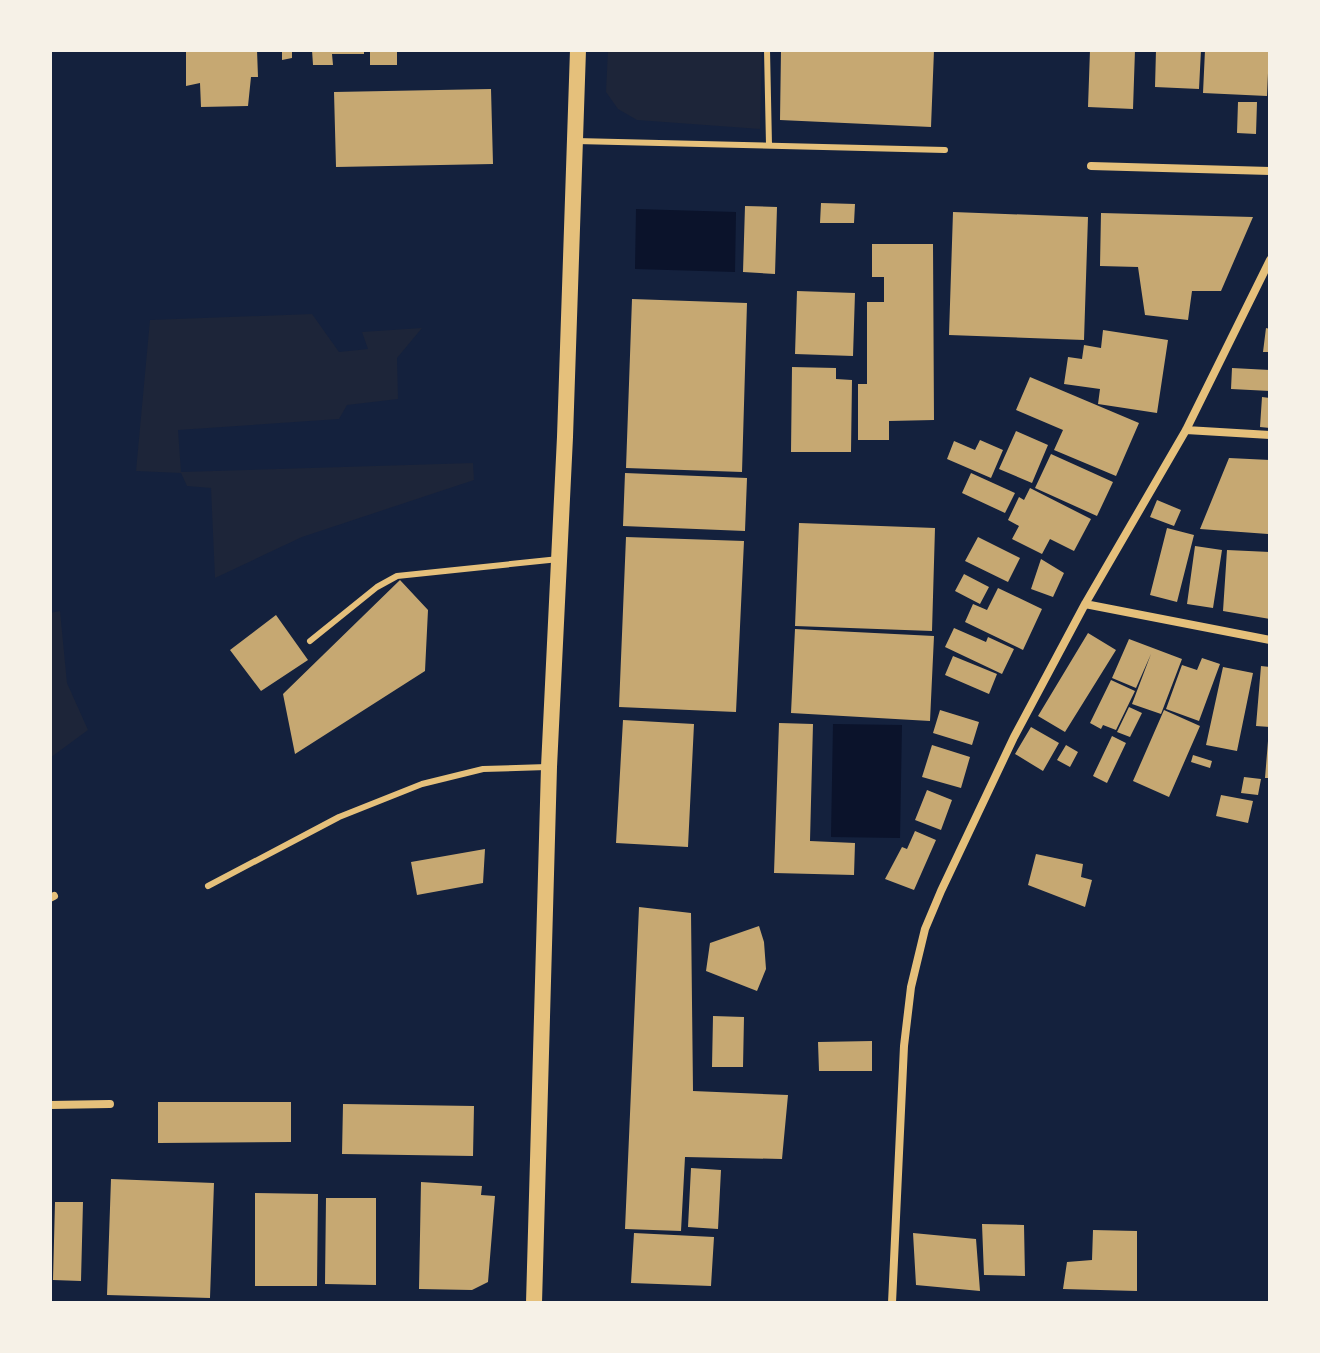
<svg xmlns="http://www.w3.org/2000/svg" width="1320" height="1353" font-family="Merriweather,serif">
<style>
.green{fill:#1d2539}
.water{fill:#0b132b}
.building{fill:#c6a872}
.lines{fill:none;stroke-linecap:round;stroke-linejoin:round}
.service{stroke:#e5c07b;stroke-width:6}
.minor{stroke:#e5c07b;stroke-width:8}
.secondary{stroke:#e5c07b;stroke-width:16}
</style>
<rect width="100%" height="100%" fill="#14213d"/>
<path class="green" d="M608 50H762L760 129 637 120 618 109 606 92Z
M312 314 339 352 368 349 362 332 422 328 397 358 398 399 347 405 339 419 178 430 181 472 473 463 474 480 302 537 215 578 211 488 187 486 181 473 136 471 150 320Z
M60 611 67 683 88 730 50 758V613Z"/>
<path class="water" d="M636 209 736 212 735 272 635 269Z
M833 724 902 725 900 838 831 837Z"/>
<path class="building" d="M186 50H257L258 77H251L248 106 201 107 200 83 186 86Z
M282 50H292V58L282 60Z
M312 50H364V54H332L333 65H313Z
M370 50H397V65H370Z
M781 50H934L931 127 780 120Z
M1090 50H1135L1133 109 1088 107Z
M1156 50H1201L1199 89 1155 87Z
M1205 50H1269L1267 96 1203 93Z
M491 89 493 164 336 167 334 92Z
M1238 102H1257L1256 134 1237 133Z
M821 203 855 204 854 223H820Z
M745 206 777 207 775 274 743 272Z
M953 212 1088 217 1084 340 949 335Z
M1101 213 1253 217 1221 291H1192L1188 320 1145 315 1138 267 1100 266Z
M872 244H933L934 420 889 421V440H858V384H867V302H884V277H872Z
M797 291 855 293 853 356 795 354Z
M632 299 747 303 742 472 626 468Z
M1266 328 1270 329V352H1263Z
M1103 330 1168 340 1157 413 1098 404 1100 389 1064 384 1068 357 1082 359 1084 345 1101 348Z
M792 367 836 368V379L852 380 851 452H791Z
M1232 368 1270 370V391L1231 389Z
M1030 377 1139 423 1116 476 1054 450 1063 430 1016 410Z
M1262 397 1270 398V428L1260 427Z
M1016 431 1048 445 1032 483 999 469Z
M980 440 1003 450 991 478 947 459 954 441 975 450Z
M1051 454 1113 482 1097 516 1035 488Z
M1229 458 1270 460 1268 534 1200 529Z
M625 473 747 478 745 531 623 526Z
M971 473 1015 493 1005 513 962 493Z
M1030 488 1091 519 1074 551 1050 539 1042 554 1012 539 1019 526 1008 520 1019 497 1024 500Z
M1157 500 1181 510 1174 526 1150 517Z
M799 523 935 528 932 631 795 626Z
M1167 528 1194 535 1177 602 1150 595Z
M626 537 744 541 736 712 619 707Z
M978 537 1020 558 1008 582 965 561Z
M1195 546 1222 550 1213 608 1187 604Z
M1227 550 1270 552V619L1223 611Z
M1041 559 1064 573 1053 597 1031 589Z
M964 574 989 587 980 604 955 591Z
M400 580 428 610 425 671 295 754 283 694Z
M998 588 1042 609 1023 650 965 622 973 604 987 610Z
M276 615 308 660 261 691 230 650Z
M954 628 986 642 988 637 1014 649 1002 674 945 647Z
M795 629 934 636 930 721 791 713Z
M1088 633 1116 650 1065 732 1038 716Z
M1129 639 1182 659 1161 714 1132 704 1151 654 1136 688 1112 678Z
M953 656 997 674 989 694 945 675Z
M1202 658 1220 664 1199 721 1166 709 1182 665 1197 670Z
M1261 666 1270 667V727L1256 726Z
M1223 667 1253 673 1237 751 1206 745Z
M1111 680 1135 691 1116 730 1103 725 1101 729 1090 723Z
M1129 707 1142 713 1130 737 1117 732Z
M940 710 979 722 972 745 933 733Z
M1164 710 1200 726 1169 797 1133 781Z
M623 720 694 724 688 847 616 843Z
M779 723 813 724 810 841 855 843 854 875 774 873Z
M1031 727 1059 743 1043 771 1015 754Z
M1112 736 1126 743 1107 783 1093 776Z
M1268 741H1270V778H1265Z
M932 745 970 757 961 788 922 777Z
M1066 745 1078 752 1070 767 1057 760Z
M1193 755 1212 761 1210 768 1191 762Z
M1244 777 1261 779 1258 795 1241 793Z
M927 790 952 800 941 830 915 820Z
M1221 795 1253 801 1248 823 1216 816Z
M915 831 936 840 914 890 885 879 902 847 907 849Z
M485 849 483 883 417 895 411 862Z
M1036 854 1083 864 1081 877 1092 880 1085 907 1028 885Z
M639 907 691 913 693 1091 788 1095 782 1159 685 1157 681 1231 625 1229Z
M759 926 764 942 766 969 757 991 706 971 710 943Z
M713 1016 744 1017 743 1067H712Z
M872 1041V1071H819L818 1042Z
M158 1102H291V1142L158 1143Z
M343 1104 474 1106 473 1156 342 1154Z
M691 1168 721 1170 718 1229 688 1227Z
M111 1179 214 1183 210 1298 107 1295Z
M421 1182 482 1186 481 1195 495 1196 488 1282 472 1290 419 1289Z
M255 1193 318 1194 317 1286H255Z
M326 1198H376V1285L325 1284Z
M55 1202H83L81 1281 53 1280Z
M982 1224 1024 1225 1025 1276 984 1275Z
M1093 1230 1137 1231V1291L1063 1289 1067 1262 1092 1260Z
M634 1233 714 1237 711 1286 631 1283Z
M913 1233 976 1239 980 1291 916 1285Z"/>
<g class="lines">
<path class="service" d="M767 50 769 145
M576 141 945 150
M310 641 377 587 397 576 559 559
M208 886 339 817 422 784 483 769 547 767"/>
<path class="minor" d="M1091 166 1270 171
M1186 430 1270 435
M1085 604 1270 640
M50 898 54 896
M50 1105 110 1104
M892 1303 904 1046 911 987 925 929 941 891 1014 737 1085 604 1186 430 1270 260"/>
<path class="secondary" d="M534 1303 549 767 565 437 578 50"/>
</g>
<rect width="1320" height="1353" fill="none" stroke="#f6f1e7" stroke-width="104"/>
</svg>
